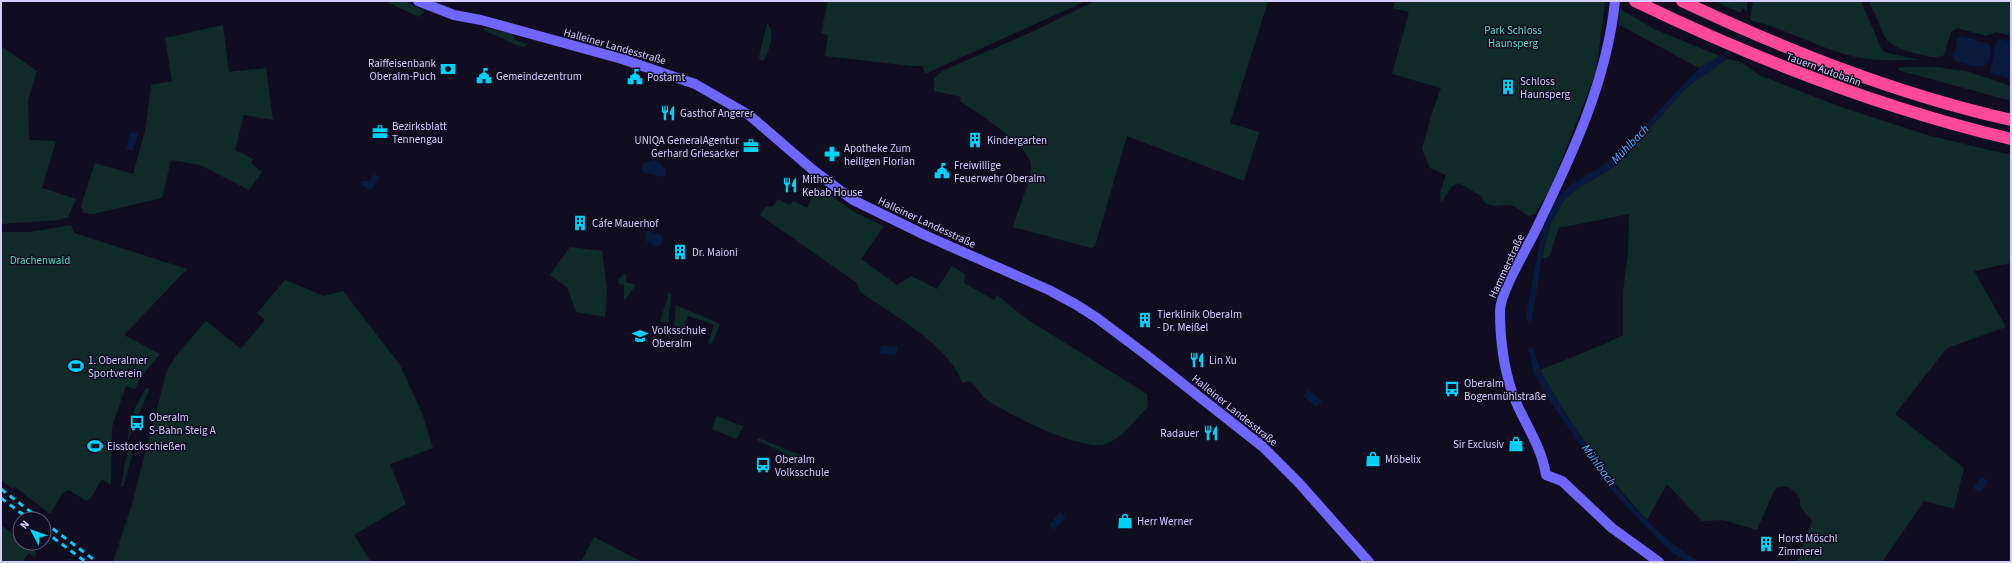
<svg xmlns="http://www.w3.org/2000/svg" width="2012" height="563" font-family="'Source Sans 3',sans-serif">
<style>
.green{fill:#102a2a}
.water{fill:#0a1a3d}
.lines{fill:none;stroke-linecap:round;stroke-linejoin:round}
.stream{stroke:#0a1a3d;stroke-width:3}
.secondary{stroke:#7065fd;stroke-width:10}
.highway{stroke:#fd4997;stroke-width:12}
.rail{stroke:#02d1f5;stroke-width:3;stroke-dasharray:6 5;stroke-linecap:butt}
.labels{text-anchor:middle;stroke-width:3;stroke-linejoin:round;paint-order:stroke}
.park-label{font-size:11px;fill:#5addc3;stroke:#110d20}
.street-label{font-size:11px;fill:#d5cdff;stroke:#110d20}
.poi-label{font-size:11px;fill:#d5cdff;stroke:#110d20;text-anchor:start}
.water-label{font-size:12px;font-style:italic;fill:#5cabfd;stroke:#110d20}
</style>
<rect width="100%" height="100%" fill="#110d20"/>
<path class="green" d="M385 1H404L425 11 419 17Z
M828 1H1086L925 74 923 66H912L825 56 828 35 821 33Z
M1095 1H1268L1230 123 1259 132 1244 181 1127 136 1095 246 1091 248 1013 227C1017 212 1032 179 1031 165 1029 145 976 112 960 101L961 97 934 91V78L944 70 1034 31Z
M1395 1H1601L1605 3 1596 72 1562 159 1550 188 1535 214 1528 216C1523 212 1515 205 1507 205 1496 205 1498 208 1485 203L1481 196 1459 183C1448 186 1448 195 1441 203L1440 193 1446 175 1430 168 1422 149 1431 116 1441 88 1392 74 1409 12 1393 8Z
M1715 1H1747V12L1743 8 1741 13Z
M1753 1H1861L1881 48 1884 52 1919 60C1894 60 1869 62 1845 54 1813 45 1783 28 1750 20Z
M1868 1H2011V36L1996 32 1986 36 1958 28 1951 32 1944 55C1935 59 1928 56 1918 54 1875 44 1887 31 1868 1Z
M1620 9 1656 30 1720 56 1699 68 1618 24Z
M767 23C776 31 769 51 764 60L761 61 759 57Z
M223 25 229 72 266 68 273 120 244 115 235 150 253 159 251 163 262 172 249 190 200 165 171 160 162 198 93 214 84 213 81 206 95 163 133 174 145 131 151 85 172 81 165 38Z
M484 28 512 33 515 40 528 44 524 47C510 44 499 35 484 31Z
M1 46 37 71 28 100 29 140 56 141 42 188 76 199 68 217 59 220 1 224Z
M1727 59 1741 62 1759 75 1838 106 1930 136 2011 155V263L1974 271 2006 327 1947 348 1895 414 1964 468 1954 509 1924 501 1882 562H1797L1812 521 1800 506V499C1794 489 1786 483 1775 489L1757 530 1723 520 1702 521 1667 484 1647 520C1605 475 1570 424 1540 370L1607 343 1623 335V292L1628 254 1629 214 1564 227H1559L1550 255 1546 258H1542L1550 225 1564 200 1573 192 1618 164 1686 88Z
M1899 67H1937L1969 72 2011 86V101L1898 70Z
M818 187 856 213 884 226 861 259 897 285 911 276 937 289 952 266 965 274 964 283 994 300 997 295 1025 318 1147 394 1148 406 1145 410C1133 422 1121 439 1106 444 1082 452 1008 414 987 400 980 395 977 385 969 381L962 383C952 347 890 313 860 292L857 283 760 215 766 207 773 206 778 199 790 205 794 201 807 208Z
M71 225 74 233 187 269 124 335 160 354 140 378 135 389 126 386 112 427 111 485 102 479 91 498 86 501 69 490 63 493 50 514 15 487 12 489 1 480V232H30Z
M570 247 602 251 607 289 605 317 576 312 567 287 550 275Z
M624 274 627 275 625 282 636 285 624 301V285L619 284 618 280Z
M285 280 324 296 343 291 400 365 422 413 433 448 390 464 406 504 354 535 371 562H113L132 504 167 370 178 353 206 321 241 349 265 320 257 313Z
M669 293 671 294 668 323 660 321Z
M676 305 720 324 712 344 708 343 714 325 688 316 683 329 674 325Z
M146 388H148L149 390 127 443 134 410Z
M717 416 743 426 737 439 712 429Z
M758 438 813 460 811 466 757 440Z
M132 441V455L123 487 121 486 127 452Z
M1 525 20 539V543H25L36 552 35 558 29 553 22 562H1Z
M594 537 642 562H643H581Z"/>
<path class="water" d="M1962 36 1989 44 1991 46C1992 64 1986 68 1970 65 1964 63 1959 63 1954 60L1952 55 1953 52 1955 53 1957 38Z
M2000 39 2011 42V79L1990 73 1996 43Z
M1720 56 1727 59 1686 88 1618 164 1573 192 1564 200 1550 225 1542 258 1531 324 1526 317 1542 231 1554 204 1563 192 1571 185 1616 157 1699 68Z
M131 132 138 134 133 151 126 149Z
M654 160 660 162 666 171 665 177 643 173 641 170 643 163Z
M374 174 379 178 372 189 369 190 361 184V181H368Z
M648 231 663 236 662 243 659 247H656L646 241 645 235Z
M881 345 898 347 896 355 880 353Z
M1533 348C1541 377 1558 403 1575 428 1609 479 1646 531 1700 562H1687L1669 550 1624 504 1607 483 1548 398 1535 376 1528 349Z
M1308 390 1322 401 1316 407 1303 396Z
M1981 477 1988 481 1980 493 1973 488Z
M1060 512 1066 517 1054 530 1049 525Z"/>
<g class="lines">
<path class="stream" d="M1736 44 1742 32
M1720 59 1732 48"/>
<path class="secondary" d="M418 1 454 15 481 20 622 59 695 84 749 115 813 170 853 200 929 237 1049 290 1075 304 1097 318 1145 354 1263 447 1299 483 1369 562
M1615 1C1607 80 1573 153 1539 223 1530 244 1500 291 1500 311 1500 339 1503 365 1512 392 1522 421 1541 443 1546 475L1562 481 1612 528 1659 562"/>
<path class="highway" d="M1635 1C1757 60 1880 108 2011 139
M1682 1C1788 51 1896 94 2011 120"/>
<path class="rail" d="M1 489 40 519
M1 498 29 519
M44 522 97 562
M44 531 86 562"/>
</g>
<defs>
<symbol id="bank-bare" viewBox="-9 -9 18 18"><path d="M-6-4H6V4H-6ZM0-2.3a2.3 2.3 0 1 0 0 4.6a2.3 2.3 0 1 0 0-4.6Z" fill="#02d1f5" stroke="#110d20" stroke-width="2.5" paint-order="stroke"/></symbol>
<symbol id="civic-bare" viewBox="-9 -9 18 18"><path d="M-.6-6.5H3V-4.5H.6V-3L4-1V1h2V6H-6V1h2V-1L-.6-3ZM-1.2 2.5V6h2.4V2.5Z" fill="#02d1f5" stroke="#110d20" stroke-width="2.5" paint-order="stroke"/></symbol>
<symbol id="building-bare" viewBox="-9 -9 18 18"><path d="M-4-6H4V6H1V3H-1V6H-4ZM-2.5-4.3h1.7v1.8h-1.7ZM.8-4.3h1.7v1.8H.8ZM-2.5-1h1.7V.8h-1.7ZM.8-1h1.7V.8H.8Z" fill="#02d1f5" stroke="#110d20" stroke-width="2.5" paint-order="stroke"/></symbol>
<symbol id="restaurant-bare" viewBox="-9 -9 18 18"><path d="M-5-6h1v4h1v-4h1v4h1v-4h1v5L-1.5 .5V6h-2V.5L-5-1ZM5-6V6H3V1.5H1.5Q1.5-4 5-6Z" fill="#02d1f5" stroke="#110d20" stroke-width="2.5" paint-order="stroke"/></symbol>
<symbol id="office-bare" viewBox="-9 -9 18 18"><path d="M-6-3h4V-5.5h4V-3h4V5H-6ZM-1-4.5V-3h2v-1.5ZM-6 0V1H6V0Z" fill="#02d1f5" stroke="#110d20" stroke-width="2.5" paint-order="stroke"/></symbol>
<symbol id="pharmacy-bare" viewBox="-9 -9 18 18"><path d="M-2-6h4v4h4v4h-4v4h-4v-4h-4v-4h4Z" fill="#02d1f5" stroke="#110d20" stroke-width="2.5" paint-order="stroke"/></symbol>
<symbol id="school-bare" viewBox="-9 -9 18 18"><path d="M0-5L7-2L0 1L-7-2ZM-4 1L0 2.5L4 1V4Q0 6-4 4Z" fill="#02d1f5" stroke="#110d20" stroke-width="2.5" paint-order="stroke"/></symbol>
<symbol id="stadium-bare" viewBox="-9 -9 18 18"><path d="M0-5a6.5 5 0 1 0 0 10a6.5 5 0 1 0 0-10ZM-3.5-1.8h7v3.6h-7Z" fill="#02d1f5" stroke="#110d20" stroke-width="2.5" paint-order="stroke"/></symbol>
<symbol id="bus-bare" viewBox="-9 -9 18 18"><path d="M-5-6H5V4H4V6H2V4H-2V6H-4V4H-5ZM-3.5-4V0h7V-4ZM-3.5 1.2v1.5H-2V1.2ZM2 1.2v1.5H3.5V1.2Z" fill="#02d1f5" stroke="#110d20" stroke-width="2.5" paint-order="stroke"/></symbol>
<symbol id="shop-bare" viewBox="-9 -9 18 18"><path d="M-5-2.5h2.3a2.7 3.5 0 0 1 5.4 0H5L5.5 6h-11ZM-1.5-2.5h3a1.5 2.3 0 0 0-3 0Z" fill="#02d1f5" stroke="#110d20" stroke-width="2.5" paint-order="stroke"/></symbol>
</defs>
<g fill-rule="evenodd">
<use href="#bank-bare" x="437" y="58" width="22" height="22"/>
<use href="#civic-bare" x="473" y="65" width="22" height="22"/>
<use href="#civic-bare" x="624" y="66" width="22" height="22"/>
<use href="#building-bare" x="1497" y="76" width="22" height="22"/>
<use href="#restaurant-bare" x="657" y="102" width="22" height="22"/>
<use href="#office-bare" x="369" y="121" width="22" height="22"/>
<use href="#building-bare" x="964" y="129" width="22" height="22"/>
<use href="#office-bare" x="740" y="135" width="22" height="22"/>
<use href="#pharmacy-bare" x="821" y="143" width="22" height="22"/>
<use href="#civic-bare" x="931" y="160" width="22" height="22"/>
<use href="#restaurant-bare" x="779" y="174" width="22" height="22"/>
<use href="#building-bare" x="569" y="212" width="22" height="22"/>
<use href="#building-bare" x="669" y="241" width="22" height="22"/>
<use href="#building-bare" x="1134" y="309" width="22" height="22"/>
<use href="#school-bare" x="629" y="325" width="22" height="22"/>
<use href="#restaurant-bare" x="1186" y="349" width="22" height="22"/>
<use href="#stadium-bare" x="65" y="355" width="22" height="22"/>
<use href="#bus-bare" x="1441" y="378" width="22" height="22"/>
<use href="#bus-bare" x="126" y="412" width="22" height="22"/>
<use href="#restaurant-bare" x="1200" y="422" width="22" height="22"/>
<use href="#shop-bare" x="1505" y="433" width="22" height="22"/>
<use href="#stadium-bare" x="84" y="435" width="22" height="22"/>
<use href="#shop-bare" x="1362" y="448" width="22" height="22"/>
<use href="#bus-bare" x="752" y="454" width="22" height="22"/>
<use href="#shop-bare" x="1114" y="510" width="22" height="22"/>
<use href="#building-bare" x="1755" y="533" width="22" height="22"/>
</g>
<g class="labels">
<g class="park-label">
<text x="1513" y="34">Park Schloss<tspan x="1513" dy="13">Haunsperg</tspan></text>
<text x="40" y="264">Drachenwald</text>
</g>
<g class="street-label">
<text transform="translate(615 46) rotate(16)" y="4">Halleiner Landesstraße</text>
<text transform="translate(1824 69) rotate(20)" y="4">Tauern Autobahn</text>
<text transform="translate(927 222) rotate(25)" y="4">Halleiner Landesstraße</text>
<text transform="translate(1506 266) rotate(-65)" y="4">Hammerstraße</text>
<text transform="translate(1235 410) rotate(39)" y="4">Halleiner Landesstraße</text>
</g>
<g class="poi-label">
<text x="436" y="67" text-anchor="end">Raiffeisenbank<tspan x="436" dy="13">Oberalm-Puch</tspan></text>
<text x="496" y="80">Gemeindezentrum</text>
<text x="647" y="81">Postamt</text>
<text x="1520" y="85">Schloss<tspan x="1520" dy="13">Haunsperg</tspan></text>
<text x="680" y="117">Gasthof Angerer</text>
<text x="392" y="130">Bezirksblatt<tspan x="392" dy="13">Tennengau</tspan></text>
<text x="739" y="144" text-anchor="end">UNIQA GeneralAgentur<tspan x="739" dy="13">Gerhard Griesacker</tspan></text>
<text x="987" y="144">Kindergarten</text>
<text x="844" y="152">Apotheke Zum<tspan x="844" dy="13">heiligen Florian</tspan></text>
<text x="954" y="169">Freiwillige<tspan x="954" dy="13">Feuerwehr Oberalm</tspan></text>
<text x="802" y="183">Mithos<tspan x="802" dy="13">Kebab House</tspan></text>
<text x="592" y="227">Cáfe Mauerhof</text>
<text x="692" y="256">Dr. Maioni</text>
<text x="1157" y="318">Tierklinik Oberalm<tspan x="1157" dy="13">- Dr. Meißel</tspan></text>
<text x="652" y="334">Volksschule<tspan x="652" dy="13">Oberalm</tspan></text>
<text x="88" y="364">1. Oberalmer<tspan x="88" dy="13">Sportverein</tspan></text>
<text x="1209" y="364">Lin Xu</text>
<text x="1464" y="387">Oberalm<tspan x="1464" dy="13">Bogenmühlstraße</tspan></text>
<text x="149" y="421">Oberalm<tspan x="149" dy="13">S-Bahn Steig A</tspan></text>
<text x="1199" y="437" text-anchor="end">Radauer</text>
<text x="1504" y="448" text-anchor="end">Sir Exclusiv</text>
<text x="107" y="450">Eisstockschießen</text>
<text x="775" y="463">Oberalm<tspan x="775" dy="13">Volksschule</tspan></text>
<text x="1385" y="463">Möbelix</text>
<text x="1137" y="525">Herr Werner</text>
<text x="1778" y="542">Horst Möschl<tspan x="1778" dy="13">Zimmerei</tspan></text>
</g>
<g class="water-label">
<text transform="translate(1630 144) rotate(-46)" y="4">Mühlbach</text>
<text transform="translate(1599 465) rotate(54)" y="4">Mühlbach</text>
</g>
</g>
<rect width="2012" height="563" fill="none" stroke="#d5cdff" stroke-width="4"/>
<g transform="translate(32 531) rotate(311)"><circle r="19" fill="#110d20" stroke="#5f5a79"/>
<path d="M0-3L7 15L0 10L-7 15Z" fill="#02d1f5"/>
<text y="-6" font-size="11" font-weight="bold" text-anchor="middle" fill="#d5cdff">N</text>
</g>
</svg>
